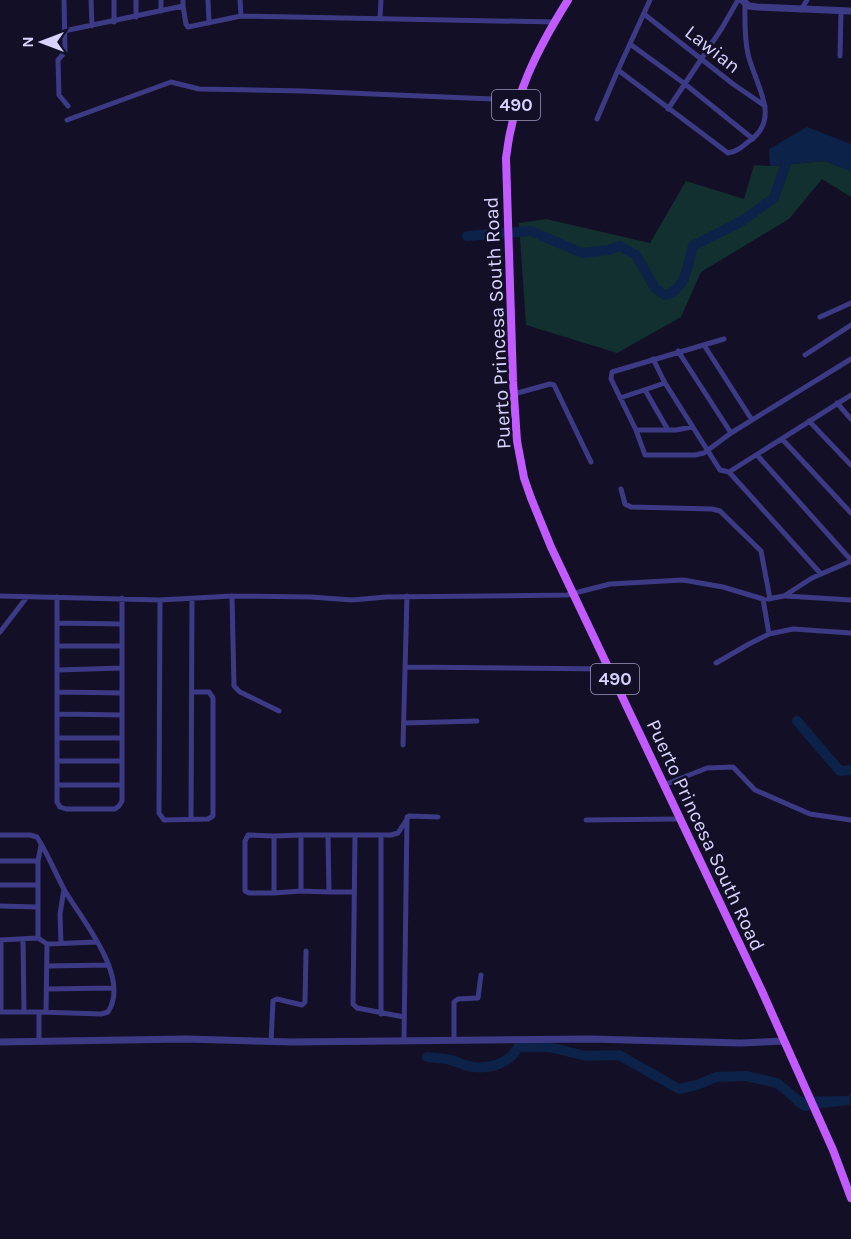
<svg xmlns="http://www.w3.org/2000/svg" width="851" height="1239" font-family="Karla,sans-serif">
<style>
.green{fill:#12302f}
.water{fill:#0c2248}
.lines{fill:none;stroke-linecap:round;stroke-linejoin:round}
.river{stroke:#0c2248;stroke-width:10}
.minor{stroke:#3d3a85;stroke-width:5}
.tertiary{stroke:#3d3a85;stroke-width:7}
.primary{stroke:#c25bff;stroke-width:8}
.labels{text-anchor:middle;stroke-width:5;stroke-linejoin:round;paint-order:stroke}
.shield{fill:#130f26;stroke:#9e99be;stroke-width:1.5}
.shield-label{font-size:18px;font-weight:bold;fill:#d9d4ff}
.street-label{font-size:20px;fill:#d9d4ff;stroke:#130f26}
</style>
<rect width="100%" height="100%" fill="#130f26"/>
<path class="green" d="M825 161 851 171V197L822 179 789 219 701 272 681 317 617 353 526 325 519 223 546 219 650 243 686 181 744 199 754 165 770 166Z"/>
<path class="water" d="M807 127 851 144V171L825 161 770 166 769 149Z
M851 1093 850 1105 802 1110 793 1104 798 1097 848 1096Z"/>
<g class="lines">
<path class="river" d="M467 236 531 231 582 253 608 250 620 246 636 255 655 288 665 295C686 291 688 263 693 246L742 221 774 198 790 152
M797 721 840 771 851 770
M427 1057C433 1058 440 1058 446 1059 455 1060 464 1066 473 1067 491 1069 510 1063 518 1047H549L586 1056 619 1055 679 1089 697 1085 716 1077 746 1076 777 1083 805 1106H807"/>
<path class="minor" d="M64 0 65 52 58 60 59 95 68 106
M91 0 92 26
M114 0V22
M136 0V17
M161 0V11
M208 0 209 23
M240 0 241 16 555 22
M650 0 618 70 728 153C736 152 742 147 748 142 783 119 755 85 748 54 744 37 745 19 745 2
M183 6 186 24 188 27 241 16
M801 10 807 0
M644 14 733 84 765 106
M380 18 381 0
M64 31 183 6V0
M630 44 685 84 753 139
M840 56 841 11
M668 109 722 28 738 0
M597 119 618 70
M67 120 171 82 199 89 302 91 518 100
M820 317 851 303
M724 339 612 372 611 379 636 430 645 455H695L704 453 731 433 851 359
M704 345 752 420
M678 351 731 433
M805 355 851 325
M653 359 665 383 720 470 729 472 821 574
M645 390 668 430
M514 394 550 384 554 385 591 462
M620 398 665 383
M837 403 851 419
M809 421 851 465
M636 430H676L692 427
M782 439 851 513
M757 455 851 560
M729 472 851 395
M621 489 625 504 631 507 712 509 720 511 761 551 770 599
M0 596 160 600 232 596 311 597 352 600 386 597 567 595 610 584 683 580 723 587 763 599 769 634 793 629 851 633
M232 596 234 686 240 692 279 711
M786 596 851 600
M57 597V802L60 807 66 809H115L119 806 122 801V598
M768 599 784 596 812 578 851 561
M160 600 159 813 164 820 208 819 213 816V698L209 692H193
M58 623 122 624
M0 632 27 597
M58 646H122
M716 663 749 644 769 634
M406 667 610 669
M58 670 122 668
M59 692 122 693
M59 714 122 715
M404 723 477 721
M58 738H122
M403 745 407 596
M58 761H122
M58 785H122
M664 785 707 768 733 767 755 790 810 814 851 820
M191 819 192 599
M586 820 680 819
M0 835H30L37 837C48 854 55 873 65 891 82 920 131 977 108 1012L101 1014 39 1012V1041
M328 835H301V891L329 892
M355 835 353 1004 357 1008 404 1017
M274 836 248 835 245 841V891L249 893H274
M381 836V1014
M41 845 38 861V938L47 944 46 1012
M0 861H38
M0 885H38
M301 891 274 893V836L301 835
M354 892H329L328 835H391L398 833 409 816 438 817
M0 906 38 907
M23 939 24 1012
M0 940 38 938
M1 940V1012
M61 943 60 914 64 889
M47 944 97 942
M47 966 109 965
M47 989 113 988
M0 1012H39
M404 1039 407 817
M454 1039V1002L458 999 478 998 481 975
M271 1042 273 1001 277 999 302 1005 305 1002 306 951"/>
<path class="tertiary" d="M742 0 749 6 757 7 851 11
M0 1042 186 1039 292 1042 590 1039 741 1043 784 1041"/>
<path class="primary" d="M568 0C536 51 513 97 506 158L513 381 517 441 524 478 531 498 551 547 761 989 833 1150 851 1198"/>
</g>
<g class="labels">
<g class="shield">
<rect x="492" y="90" width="48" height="30" rx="4.5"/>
<rect x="591" y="664" width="48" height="30" rx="4.5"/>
</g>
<g class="shield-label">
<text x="516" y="111">490</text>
<text x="615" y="685">490</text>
</g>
<g class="street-label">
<text transform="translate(713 49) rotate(38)" y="7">Lawian</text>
<text transform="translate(497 323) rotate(-93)" y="7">Puerto Princesa South Road</text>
<text transform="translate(706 835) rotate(65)" y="7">Puerto Princesa South Road</text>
</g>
</g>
<g transform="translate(42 42) rotate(270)" stroke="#130f26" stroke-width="4.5" paint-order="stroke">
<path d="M0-4.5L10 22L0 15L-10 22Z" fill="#d9d4ff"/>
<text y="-9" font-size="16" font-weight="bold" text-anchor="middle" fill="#d9d4ff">N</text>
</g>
</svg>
